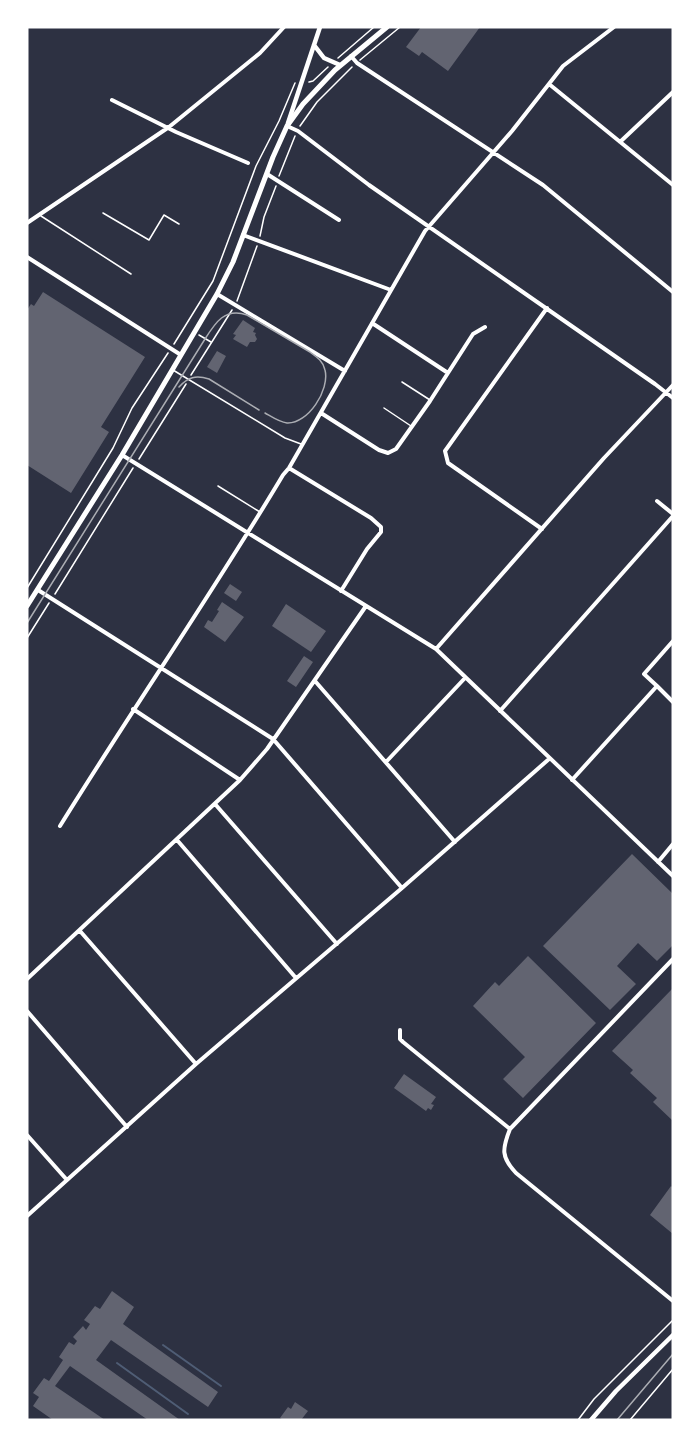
<svg xmlns="http://www.w3.org/2000/svg" width="700" height="1447" font-family="'DM Sans',sans-serif">
<style>
.lines{fill:none;stroke-linecap:round;stroke-linejoin:round}
.stream{stroke:#4f5d75;stroke-width:2}
.building{fill:#626471}
.path{stroke:#fff;stroke-width:1.5}
.service{stroke:#fff;stroke-width:1.5}
.minor{stroke:#fff;stroke-width:4}
.tertiary{stroke:#fff;stroke-width:4.5}
.secondary{stroke:#fff;stroke-width:5}
.tram{stroke:#abadb3;stroke-width:1.5}
</style>
<rect width="100%" height="100%" fill="#2d3142"/>
<g class="lines">
<path class="stream" d="M163 1345 221 1386
M117 1363 188 1414"/>
</g>
<path class="building" d="M421 27H480L448 71 422 52 419 56 406 47Z
M43 292 145 357 101 427 109 432 71 493 27 465V310L31 304 34 306Z
M243 320 255 328 253 332 256 333 255 335 257 339 255 342H250L247 347 233 339 236 335 233 334Z
M217 351 226 356 217 373 207 367Z
M230 584 242 592 236 601 224 593Z
M222 602 244 617 225 642 204 627 208 620 212 622 219 611 217 610Z
M286 604 326 631 311 652 272 626Z
M304 656 313 662 296 687 287 681Z
M632 854 673 894V945L657 961 638 943 617 966 636 984 610 1010 543 946Z
M528 956 596 1023 523 1098 503 1079 525 1057 473 1006 495 982 499 986Z
M673 988V1121L653 1102 657 1098 630 1073 633 1070 612 1051Z
M404 1074 436 1097 431 1104 434 1105 431 1110 428 1108 426 1111 394 1088Z
M671 1186 673 1188V1234L650 1215Z
M112 1291 134 1307 123 1324 218 1392 208 1407 111 1340 96 1360 180 1420H148L70 1366 55 1386 105 1420H53L33 1406 39 1397 33 1393 44 1378 49 1381 63 1360 59 1357 69 1342 74 1345 77 1341 73 1337 83 1326 86 1330 90 1324 84 1320 95 1306 100 1309Z
M295 1402 308 1411 301 1420H283L280 1418 288 1407 291 1409Z"/>
<g class="lines">
<path class="path" d="M338 58 374 27
M360 60 400 27
M309 82 313 81 328 67
M300 126 317 102 352 67
M279 176 295 136
M260 236 264 217 276 186
M237 301 257 246
M199 335 211 342
M174 344 213 281 256 166 279 121 295 83
M191 375 232 310
M139 459 186 384
M27 588 113 448 132 408 168 353
M55 594 133 468
M27 638 49 603
M578 1420 594 1399 673 1320
M630 1420 673 1369"/>
<path class="service" d="M103 213 149 240 164 215 179 224
M41 216 131 274
M173 370 285 438 301 444
M402 382 430 400
M384 408 411 426
M218 486 260 512"/>
<path class="minor" d="M351 56 357 63 543 185 673 292
M549 84 673 185
M112 100 176 132 248 163
M287 126 298 131 369 185 655 384 673 398
M620 142 673 92
M267 174 339 220
M27 223 169 127 260 53 284 27
M243 235 391 290
M27 257 181 355
M217 294 345 371
M372 323 448 373
M321 413 379 450 388 453 396 449 430 401 473 334 485 327
M122 455 436 649 673 876
M289 468 371 518 381 527V532L367 549 341 591
M657 501 673 514
M542 529 448 463 445 451 547 308
M38 590 273 739 402 888
M436 649 604 458 673 385
M315 681 455 842
M657 686 673 702
M133 709 240 780
M500 711 673 516
M386 762 465 678
M572 780 657 686 644 674 673 641
M215 804 337 944
M60 826C133 708 212 594 283 475L289 468 425 231 512 131 563 66 614 27
M177 840 296 978
M658 862 673 844
M80 931 196 1064
M673 959 510 1129C502 1149 501 1157 516 1173L673 1301
M27 979 240 780 267 749 366 606
M27 1011 127 1127
M400 1030V1039L403 1042 510 1129
M27 1135 67 1180
M27 1216 196 1064 402 888 549 759"/>
<path class="tertiary" d="M314 45 324 58 340 65
M288 123 320 27
M591 1420 616 1391 673 1335"/>
<path class="secondary" d="M27 606 122 455 217 294 233 262 273 157 287 126 303 104 335 70 387 27"/>
<path class="tram" d="M179 387C188 377 196 375 209 379L259 410
M27 623 205 339C215 323 225 307 247 315L310 352C317 357 323 361 325 370 330 390 308 424 287 423 279 422 272 417 265 413
M617 1420 673 1354"/>
</g>
<rect width="700" height="1447" fill="none" stroke="#ffffff" stroke-width="57"/>
</svg>
